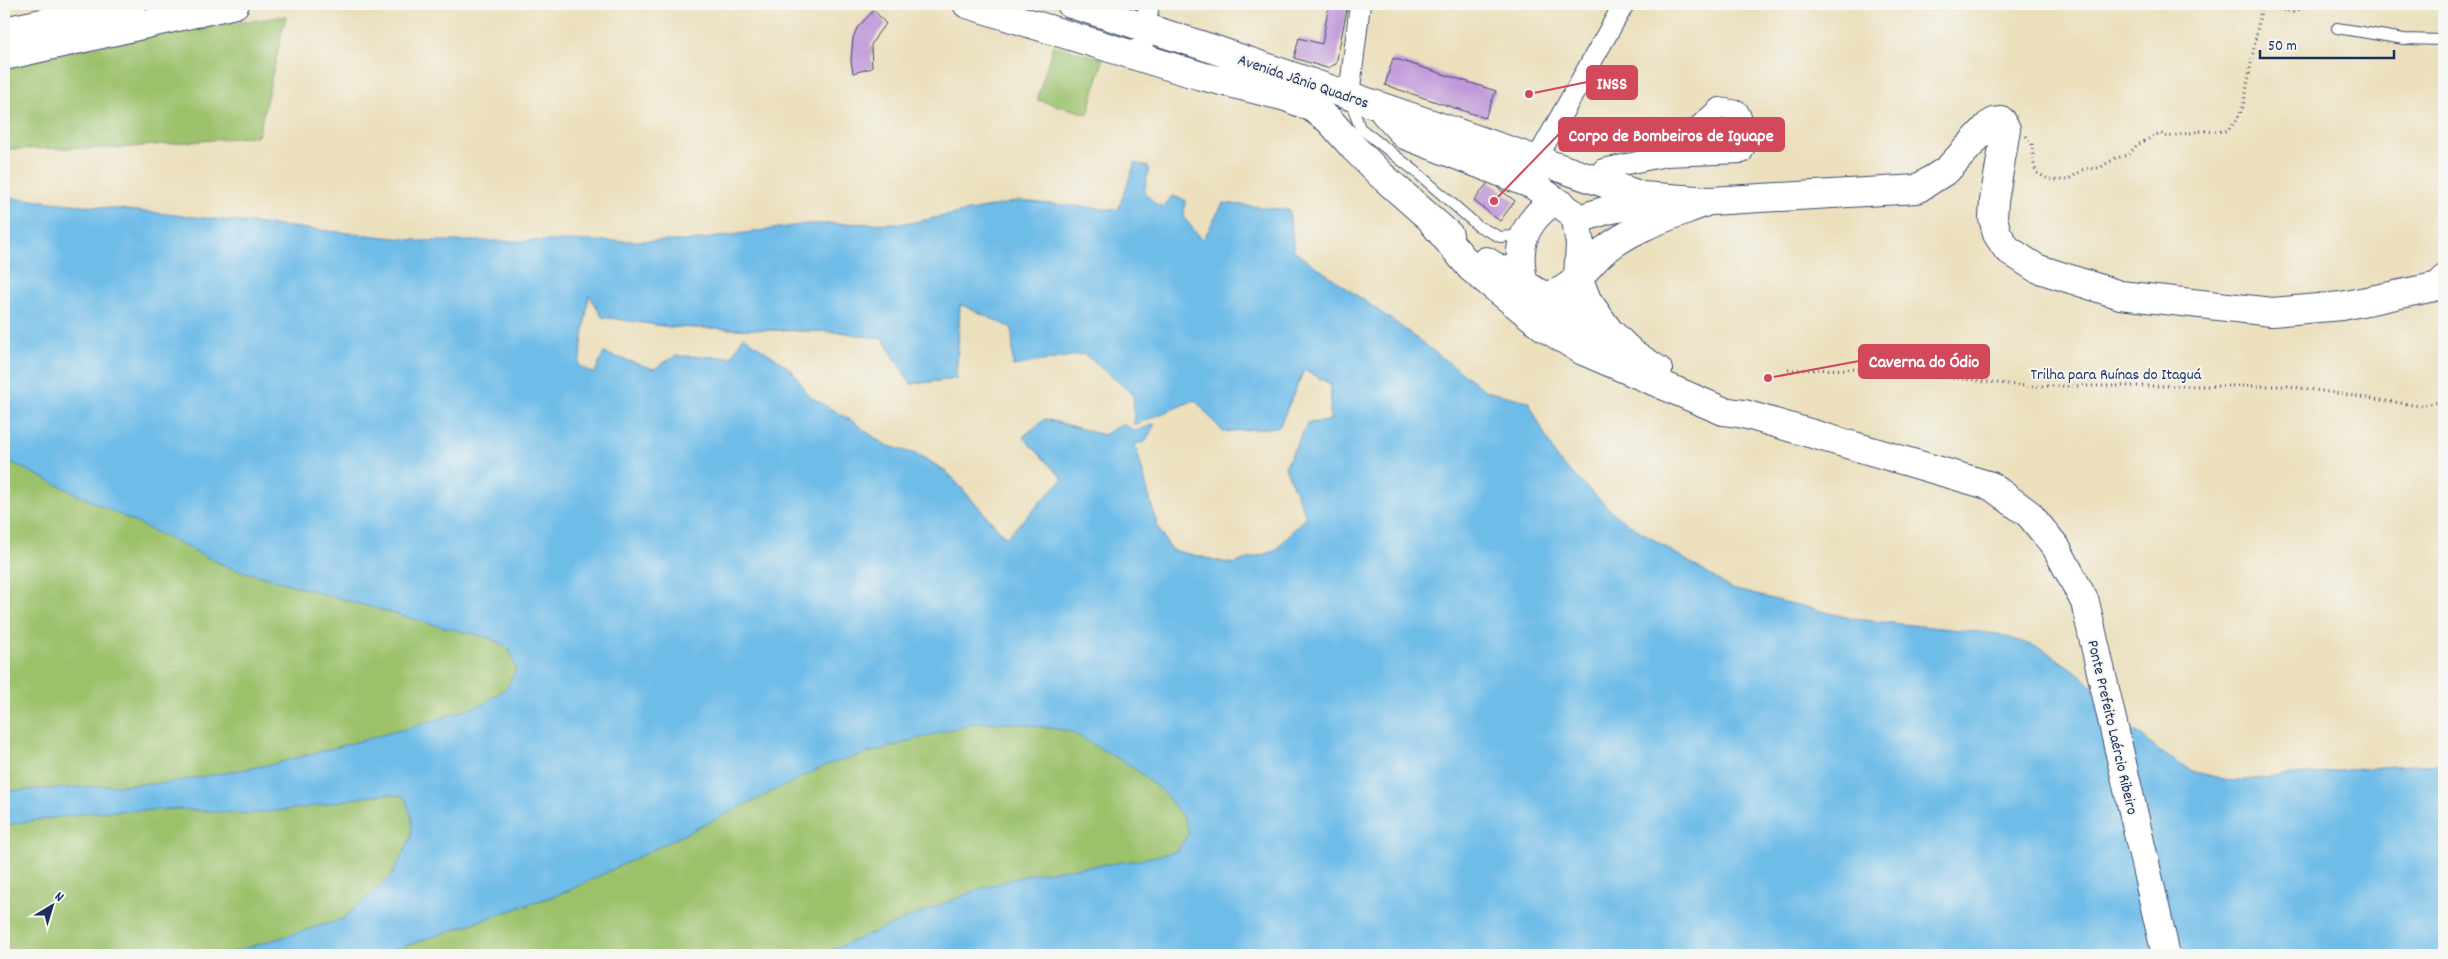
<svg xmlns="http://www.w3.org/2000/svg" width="2448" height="959" font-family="Dekko,sans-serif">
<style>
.green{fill:#9bc16b;stroke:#5b7864}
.water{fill:#6ebce8;stroke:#4476a3;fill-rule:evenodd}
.building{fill:#c097d8}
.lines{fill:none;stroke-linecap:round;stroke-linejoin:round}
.service-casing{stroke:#3a496c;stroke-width:12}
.minor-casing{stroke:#3a496c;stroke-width:22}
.secondary-casing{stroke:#3a496c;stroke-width:30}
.path{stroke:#3a496c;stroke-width:3;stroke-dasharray:1 4;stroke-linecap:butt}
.service{stroke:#fff;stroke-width:10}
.minor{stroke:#fff;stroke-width:20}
.secondary{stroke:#fff;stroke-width:28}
.labels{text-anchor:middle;stroke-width:4;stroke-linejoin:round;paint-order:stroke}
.street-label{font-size:16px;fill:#1b2f5e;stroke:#f6f6f2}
.leader{fill:none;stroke:#d1495b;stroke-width:2}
.callout-dot{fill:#d1495b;stroke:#f6f6f2;stroke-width:2}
.callout{fill:#d1495b;stroke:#d1495b;stroke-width:2}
.callout-label{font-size:18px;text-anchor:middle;font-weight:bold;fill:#fff}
</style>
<rect width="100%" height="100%" fill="#f6f6f2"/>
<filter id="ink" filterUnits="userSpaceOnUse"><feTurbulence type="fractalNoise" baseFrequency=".02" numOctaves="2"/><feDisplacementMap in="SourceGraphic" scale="10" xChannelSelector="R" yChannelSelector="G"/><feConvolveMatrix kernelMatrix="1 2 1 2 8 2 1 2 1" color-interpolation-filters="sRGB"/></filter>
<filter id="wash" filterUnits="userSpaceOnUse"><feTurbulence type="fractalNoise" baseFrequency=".0096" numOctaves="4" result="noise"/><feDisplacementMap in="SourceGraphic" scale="20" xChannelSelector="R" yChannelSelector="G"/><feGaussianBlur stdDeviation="1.12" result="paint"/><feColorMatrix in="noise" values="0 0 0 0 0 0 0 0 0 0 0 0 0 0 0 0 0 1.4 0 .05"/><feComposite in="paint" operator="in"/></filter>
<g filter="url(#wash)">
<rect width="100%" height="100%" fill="#ebdfbc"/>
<path class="green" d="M286 16 258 136 119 148 4 149V64L178 31Z
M1053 45 1103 59 1088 114 1037 100Z
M966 273 1396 367 1794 955H379L554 896 362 955H4V459L146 527 579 365 581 384 919 455 947 472 1006 538 1063 479 1023 437 1045 419 1103 435 1123 424 1135 444 1157 526 1171 550 1232 564 1276 551 1306 516 1285 467 1308 423 1330 421 1331 384 1304 370 1279 427 1184 355 990 318 960 304 956 379 911 384 883 339 841 332 670 327Z"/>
<path class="water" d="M1135 163 1149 167 1144 192 1156 204 1164 207 1172 196 1185 200 1184 218 1203 240 1223 203 1289 210 1294 251 1403 328 1486 391 1528 401 1557 459 1618 517 1732 589 1854 619 1998 634 2043 649 2082 676 2136 731 2159 751 2191 771 2233 781 2391 766 2444 764V955H819L977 890 1030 874 1139 860 1177 851 1189 833 1184 818 1165 794 1133 767 1069 731 1021 724 976 722 827 765 568 891 379 955H223L343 919 392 875 411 838 412 819 405 797 389 794 369 796 304 808 248 814 178 809 94 812 4 825V791L166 783 274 764 423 724 484 704 507 687 516 669 509 648 490 638 438 626 228 567 4 459V197L424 241H690L807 224 910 223 1019 201 1118 210ZM589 295 602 317 670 327 841 332 883 339 911 384 956 379 960 304 1012 328 1013 366 1084 354 1133 394 1134 425 1195 400 1223 432 1279 427 1304 370 1331 384 1330 421 1308 423 1285 467 1306 516 1275 551 1232 564 1171 550 1157 526 1135 444 1145 442 1155 424 1135 431 1123 424 1103 435 1045 419 1023 437 1063 479 1006 538 947 472 919 455 885 445 852 421 809 396 791 369 743 336 732 357 675 356 654 369 604 353 594 374 579 365Z"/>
<g id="blocks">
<path class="building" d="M1329 4H1348L1336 64 1327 68 1294 58 1299 38 1322 44Z
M874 10 886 24 878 33 871 45 872 68 853 73 851 60 853 38 857 28Z
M1393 58 1496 91 1485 118 1385 85Z
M1489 181 1515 201 1500 221 1474 201Z"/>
</g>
</g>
<g filter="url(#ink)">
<use href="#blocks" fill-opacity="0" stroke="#3a496c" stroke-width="1"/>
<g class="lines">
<defs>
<path id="service" d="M2337 28 2404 39 2444 40
M1350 100 1360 128 1415 171 1478 226 1500 237 1523 235
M2431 281 2444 267"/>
<path id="minor" d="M1141 57 1149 4
M1349 96 1360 4
M1536 160 1624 4
M1595 180 1603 169 1666 156 1742 153 1750 135 1738 111 1719 108 1666 156"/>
<path id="secondary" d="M967 4 1201 76 1286 97 1311 107 1329 120 1354 148 1381 175 1449 235
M1071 4 1207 47 1642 196 1710 201 1917 189 1947 170 1989 125 1994 122 2002 121 2006 129 1994 201 1993 218 1997 234 2007 249 2036 268 2120 295 2272 312 2342 306 2444 285
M4 31 133 4
M4 56 235 4
M1384 112 1405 135 1533 185 1571 212 1576 220 1580 244 1578 277 1587 300 1609 331 1632 353 1658 370
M1576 220 1607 210 1656 201
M1434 224 1471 268 1544 327 1583 351 1723 411 1744 414 1991 486 2029 514 2056 547 2085 602 2166 955
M1486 261 1542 295C1571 296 1585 266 1605 250 1635 226 1671 216 1706 202
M1524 285C1516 249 1521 225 1551 203L1563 205
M1551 296 1603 351"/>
</defs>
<use href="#service" class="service-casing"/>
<use href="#minor" class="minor-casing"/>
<use href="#secondary" class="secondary-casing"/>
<path class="path" d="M2277 4 2278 9 2293 12 2309 4
M2026 136 2032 143 2034 165 2037 173 2050 180H2067L2084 169 2099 168 2116 158 2128 155 2137 145 2160 133 2167 137 2201 131H2227L2237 120 2243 107 2262 4
M1788 370 1873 369 2025 386H2288L2420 406 2444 401"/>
<use href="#service" class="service"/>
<use href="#minor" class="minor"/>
<use href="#secondary" class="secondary"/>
</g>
</g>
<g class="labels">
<g class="street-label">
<text transform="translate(1304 80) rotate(19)" y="6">Avenida Jânio Quadros</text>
<text x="2116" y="379">Trilha para Ruínas do Itaguá</text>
<text transform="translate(2114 727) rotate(77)" y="6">Ponte Prefeito Laércio Ribeiro</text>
</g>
</g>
<path class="leader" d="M1529 94L1587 82M1494 201L1559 134M1768 378L1859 361"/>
<g class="callout-dot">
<circle cx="1529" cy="94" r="5"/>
<circle cx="1494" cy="201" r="5"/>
<circle cx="1768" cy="378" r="5"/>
</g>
<g class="callout">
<rect x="1587" y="66" width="50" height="33" rx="5"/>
<rect x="1559" y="118" width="225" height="33" rx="5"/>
<rect x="1859" y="345" width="130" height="33" rx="5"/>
</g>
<g class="callout-label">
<text x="1612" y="89">INSS</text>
<text x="1671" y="141">Corpo de Bombeiros de Iguape</text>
<text x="1924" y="367">Caverna do Ódio</text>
</g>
<rect width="2448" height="959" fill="none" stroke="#f6f6f2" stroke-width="20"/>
<g transform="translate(52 906) rotate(38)" stroke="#f6f6f2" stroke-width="4" paint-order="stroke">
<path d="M0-4L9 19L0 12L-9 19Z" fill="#1b2f5e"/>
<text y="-8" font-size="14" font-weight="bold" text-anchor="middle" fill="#1b2f5e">N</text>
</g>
<path d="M2260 50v8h134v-8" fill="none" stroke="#1b2f5e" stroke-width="2.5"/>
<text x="2268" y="50" font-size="15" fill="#1b2f5e" stroke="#f6f6f2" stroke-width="4" paint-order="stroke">50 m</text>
</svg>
